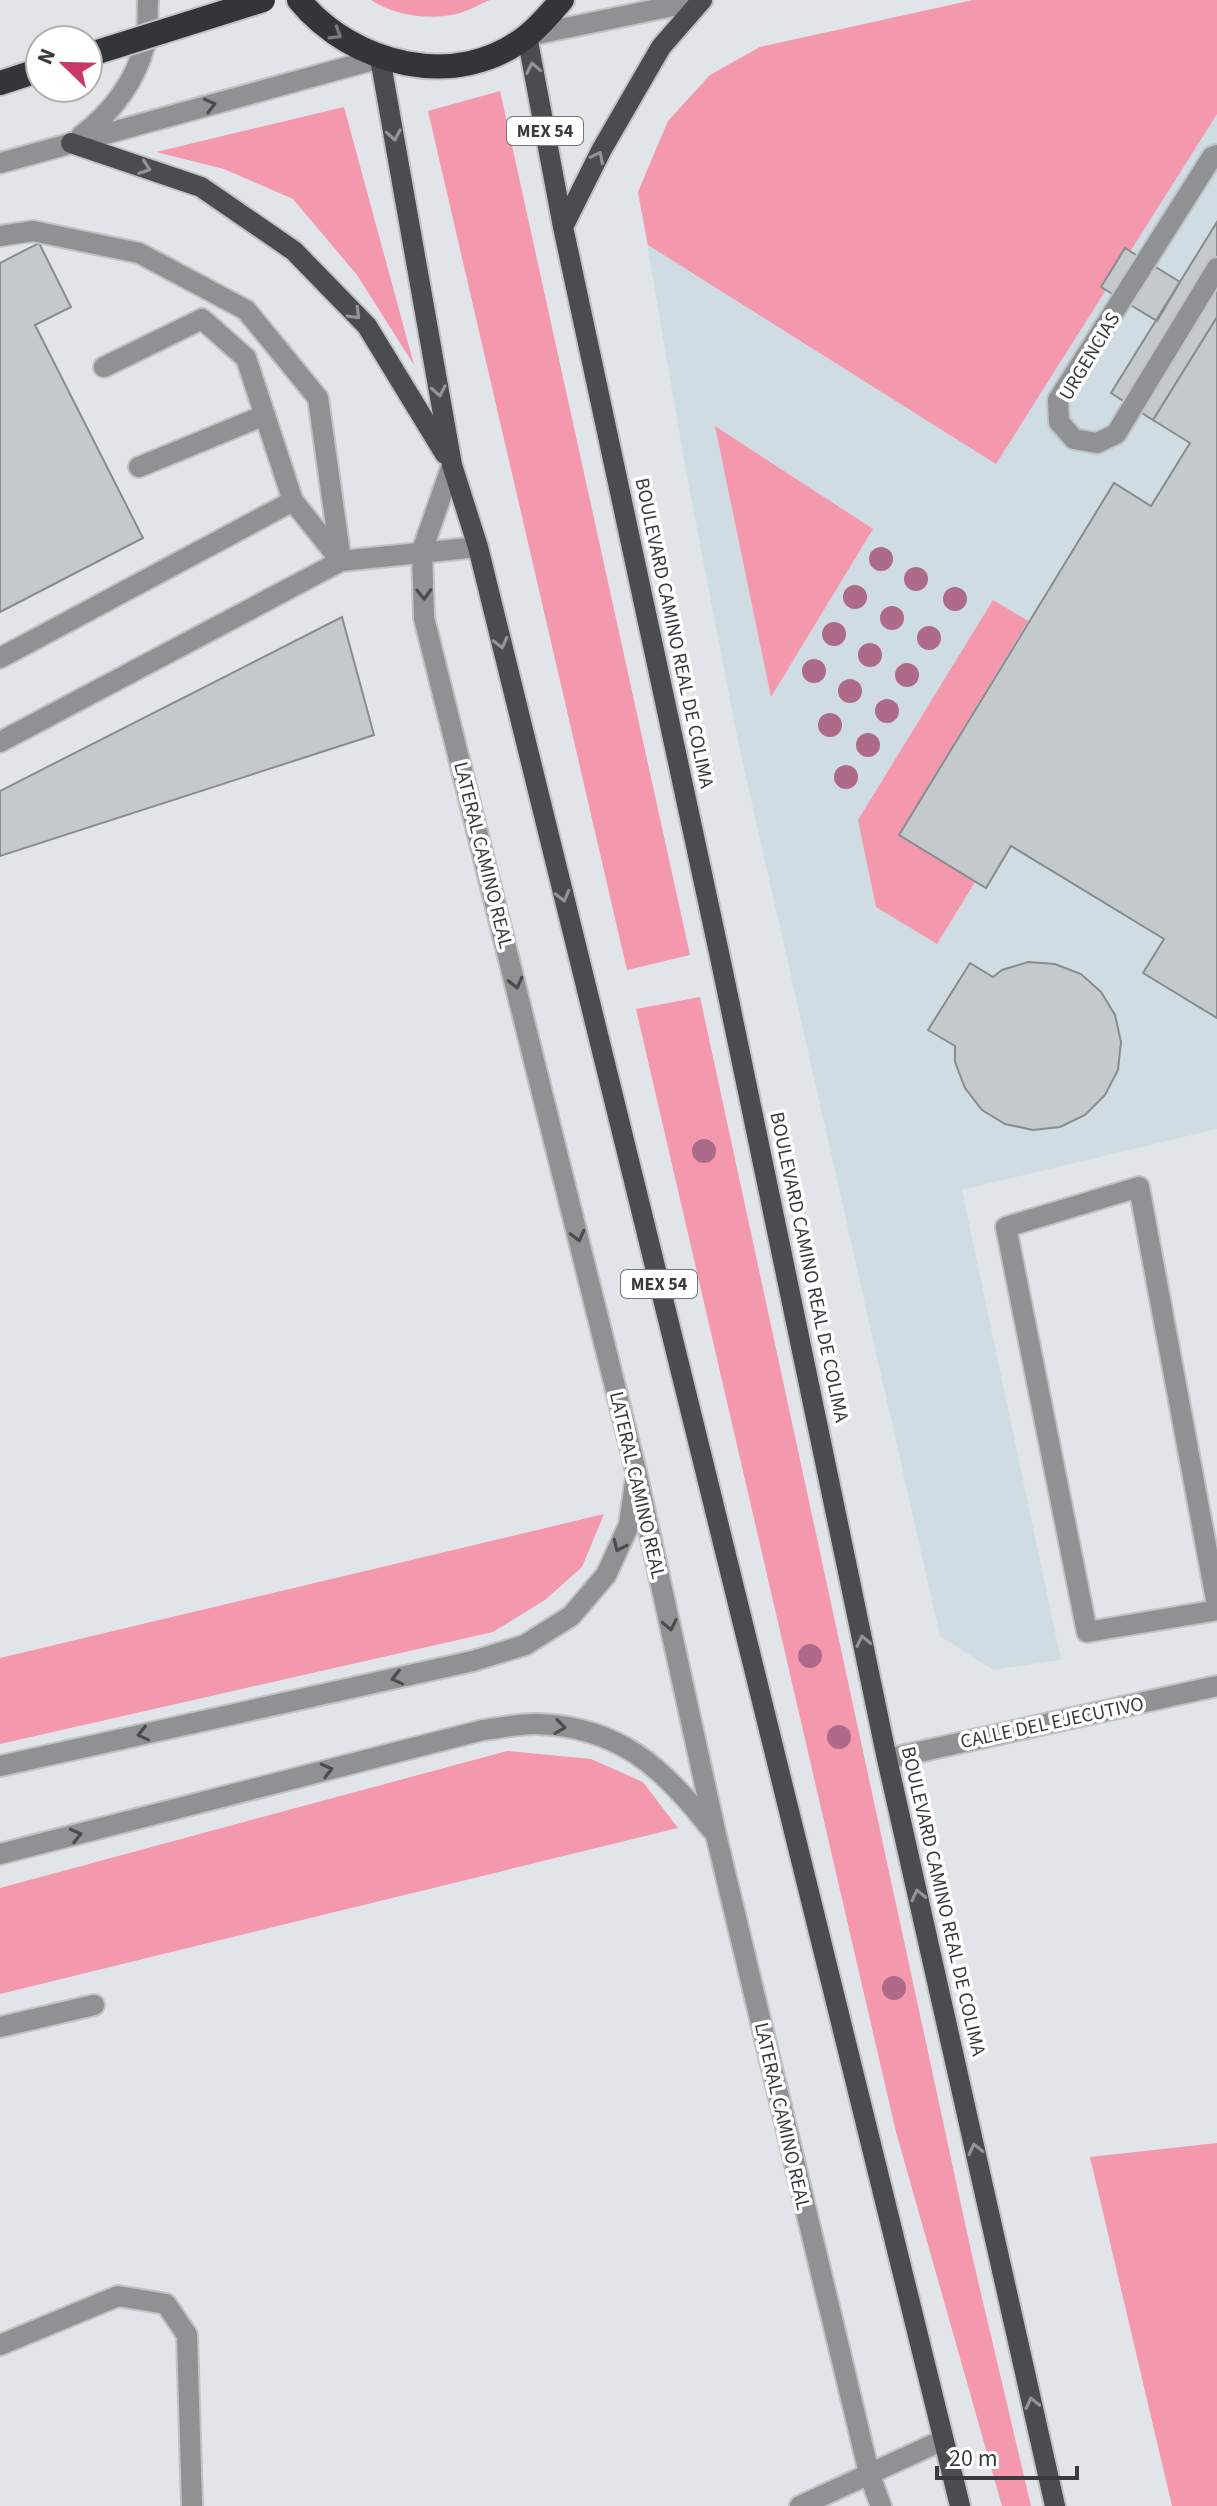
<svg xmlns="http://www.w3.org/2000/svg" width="1217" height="2506" font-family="'Source Sans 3',sans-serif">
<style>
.built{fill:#d0dce4}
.green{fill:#f498ad}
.building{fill:#c4c9cc;stroke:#878c8f;stroke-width:2}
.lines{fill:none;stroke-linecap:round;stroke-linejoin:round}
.minor-casing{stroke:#bfc3c6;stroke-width:24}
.major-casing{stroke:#bfc3c6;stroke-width:24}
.highway-casing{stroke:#bfc3c6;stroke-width:28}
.minor{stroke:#8f9192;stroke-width:20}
.major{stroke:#4a4d4f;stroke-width:20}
.highway{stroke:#323639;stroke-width:24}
.highway-bridge-casing{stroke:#bfc3c6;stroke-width:28;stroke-linecap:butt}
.highway-bridge{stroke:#323639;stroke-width:24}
.tree{fill:#ae6b89}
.oneway{stroke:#7a7c7e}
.oneway2{stroke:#929495}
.oneway3{stroke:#4a4c4d}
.labels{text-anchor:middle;stroke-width:7;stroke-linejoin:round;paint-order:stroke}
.shield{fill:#fff;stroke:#747676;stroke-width:2}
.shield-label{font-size:18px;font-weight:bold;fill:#393b3c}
.street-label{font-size:20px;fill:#393b3c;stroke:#fff}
</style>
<rect width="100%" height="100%" fill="#e1e5e9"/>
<path class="built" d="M973 0H1217V1129L962 1190 1061 1660 993 1670 940 1636 739 746 687 477 638 192 668 121 710 75 760 47Z"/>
<path class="green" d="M371 0H490C480 4 470 10 460 13 433 21 394 16 371 0Z
M973 0H1217V114L996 464 648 245 638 192 668 121 710 75 760 47Z
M500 91 690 955 627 970 428 111Z
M344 107 414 365 357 275 293 199 224 169 156 152Z
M715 426 873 529 771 697Z
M993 600 1028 621 899 834 975 882 937 944 876 907 858 820Z
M700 997 971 2251 1031 2506H1002L896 2132 636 1009Z
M604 1514 582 1567 545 1600 493 1632 0 1744V1658Z
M507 1751 591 1759 643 1782 678 1828 0 1994V1888Z
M1217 2143V2506H1172L1090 2157Z"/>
<path class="building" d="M1217 222V317L1153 420 1111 393Z
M39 243 71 307 35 325 143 538 0 612V263Z
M1125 248 1180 282 1157 321 1101 287Z
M1217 317V1018L1143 973 1164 939 1011 846 986 888 899 835 1114 483 1151 506 1190 443 1153 420Z
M342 617 374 735 0 856V791Z
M1028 962 1055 964 1081 974 1101 992 1115 1015 1121 1042 1118 1070 1105 1095 1085 1115 1060 1127 1033 1130 1005 1124 982 1110 965 1088 955 1062V1046L928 1030 970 963 993 977 1002 970Z"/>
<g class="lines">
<defs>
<path id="minor" d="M527 36 702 0
M81 136C111 113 135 82 145 44 149 31 147 14 148 0
M1217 155 1212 157 1058 400 1059 422 1074 439 1097 443 1116 434 1217 268
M0 163 380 58
M0 236 33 231 139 253 246 310 318 398 341 561 0 742
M104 367 202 319 246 358 293 501 341 561 478 547
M452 465 422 551 424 618 636 1471 716 1835 869 2473 881 2506
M139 467 265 415
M0 658 293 501
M1217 1605 1139 1187 1006 1227 1087 1632 1217 1610
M887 1759 1217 1686
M0 1766 473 1661 525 1645 571 1616 606 1575 629 1525 635 1483
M0 1854 483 1730C501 1728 521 1723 538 1724 619 1727 664 1768 711 1829
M0 2027 94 2005
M0 2345 118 2296 166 2304 187 2335 192 2506
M800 2506 943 2440"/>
<path id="major" d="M527 36 563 227 721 962 887 1759 1055 2506
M380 58 452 465 478 547 960 2506
M71 143 201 187 294 251 367 326 445 454
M563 227 602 149 661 47 702 0"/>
<path id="highway" d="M299 0C352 65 457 92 527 36 540 26 551 12 562 0
M0 83 40 70"/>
</defs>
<use href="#minor" class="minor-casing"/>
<use href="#major" class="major-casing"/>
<use href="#highway" class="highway-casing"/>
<use href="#minor" class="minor"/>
<use href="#major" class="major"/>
<use href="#highway" class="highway"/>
<defs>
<path id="highway-bridge" d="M88 55 263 0"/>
</defs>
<use href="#highway-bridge" class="highway-bridge-casing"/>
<use href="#highway-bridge" class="highway-bridge"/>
</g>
<g class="tree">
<circle cx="881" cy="559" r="12"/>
<circle cx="916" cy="579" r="12"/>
<circle cx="855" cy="597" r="12"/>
<circle cx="955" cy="599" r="12"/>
<circle cx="892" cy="618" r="12"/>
<circle cx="834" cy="634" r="12"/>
<circle cx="929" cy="638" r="12"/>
<circle cx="870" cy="655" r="12"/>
<circle cx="814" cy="671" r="12"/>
<circle cx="907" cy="675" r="12"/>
<circle cx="850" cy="691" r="12"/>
<circle cx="887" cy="711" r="12"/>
<circle cx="830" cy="725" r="12"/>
<circle cx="868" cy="745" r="12"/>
<circle cx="846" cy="777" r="12"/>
<circle cx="704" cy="1151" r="12"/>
<circle cx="810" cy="1656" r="12"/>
<circle cx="839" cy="1737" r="12"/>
<circle cx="894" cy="1988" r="12"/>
</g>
<defs><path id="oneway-chevron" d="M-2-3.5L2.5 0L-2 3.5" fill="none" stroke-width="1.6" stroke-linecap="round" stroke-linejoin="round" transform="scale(2)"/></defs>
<use class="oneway" href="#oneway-chevron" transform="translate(336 34) rotate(32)"/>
<g class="oneway2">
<use href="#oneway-chevron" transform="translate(533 68) rotate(-101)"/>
<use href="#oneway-chevron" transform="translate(394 135) rotate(80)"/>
<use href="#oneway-chevron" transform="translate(598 157) rotate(-63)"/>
<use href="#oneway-chevron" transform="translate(145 168) rotate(19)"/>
<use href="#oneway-chevron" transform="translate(355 314) rotate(46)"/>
<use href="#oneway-chevron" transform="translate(439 391) rotate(80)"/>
<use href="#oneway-chevron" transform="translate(501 643) rotate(76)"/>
<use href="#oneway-chevron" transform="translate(563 896) rotate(76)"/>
<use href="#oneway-chevron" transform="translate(863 1641) rotate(-102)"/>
<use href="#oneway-chevron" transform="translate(918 1895) rotate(-103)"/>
<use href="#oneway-chevron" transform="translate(975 2149) rotate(-103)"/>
<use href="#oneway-chevron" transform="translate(1032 2403) rotate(-103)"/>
</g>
<g class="oneway3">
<use href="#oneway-chevron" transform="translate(210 105) rotate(-15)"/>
<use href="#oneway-chevron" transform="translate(424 594) rotate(88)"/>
<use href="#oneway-chevron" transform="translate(516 983) rotate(76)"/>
<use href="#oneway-chevron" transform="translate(578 1236) rotate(76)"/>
<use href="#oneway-chevron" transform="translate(619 1546) rotate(115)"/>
<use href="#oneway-chevron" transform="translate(670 1625) rotate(78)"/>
<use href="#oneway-chevron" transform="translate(397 1678) rotate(167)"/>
<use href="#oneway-chevron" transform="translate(560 1727) rotate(8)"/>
<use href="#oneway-chevron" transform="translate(143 1734) rotate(167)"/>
<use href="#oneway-chevron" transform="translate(327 1770) rotate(-14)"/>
<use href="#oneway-chevron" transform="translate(76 1835) rotate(-14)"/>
</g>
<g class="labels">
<g class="shield">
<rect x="507" y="117" width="76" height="28" rx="6"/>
<rect x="621" y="1270" width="76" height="28" rx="6"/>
</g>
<g class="shield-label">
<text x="545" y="137">MEX 54</text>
<text x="659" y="1290">MEX 54</text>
</g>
<g class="street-label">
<text transform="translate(1089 356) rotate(-59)" y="7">URGENCIAS</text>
<text transform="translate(675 633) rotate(78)" y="7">BOULEVARD CAMINO REAL DE COLIMA</text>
<text transform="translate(484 855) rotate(76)" y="7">LATERAL CAMINO REAL</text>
<text transform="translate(810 1267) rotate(78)" y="7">BOULEVARD CAMINO REAL DE COLIMA</text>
<text transform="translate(638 1485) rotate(77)" y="7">LATERAL CAMINO REAL</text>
<text transform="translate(1052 1722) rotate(-12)" y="7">CALLE DEL EJECUTIVO</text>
<text transform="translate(944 1901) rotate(77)" y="7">BOULEVARD CAMINO REAL DE COLIMA</text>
<text transform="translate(783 2116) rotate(77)" y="7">LATERAL CAMINO REAL</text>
</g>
</g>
<g transform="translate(64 64) rotate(293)"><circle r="38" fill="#ffffff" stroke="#b0b1b1" stroke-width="2"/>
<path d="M0-6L14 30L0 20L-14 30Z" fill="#c73a68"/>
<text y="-12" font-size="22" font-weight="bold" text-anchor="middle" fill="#393b3c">N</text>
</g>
<path d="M937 2466v12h140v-12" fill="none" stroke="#393b3c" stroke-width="4"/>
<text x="949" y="2466" font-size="24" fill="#393b3c" stroke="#ffffff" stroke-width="6" paint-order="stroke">20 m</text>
</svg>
